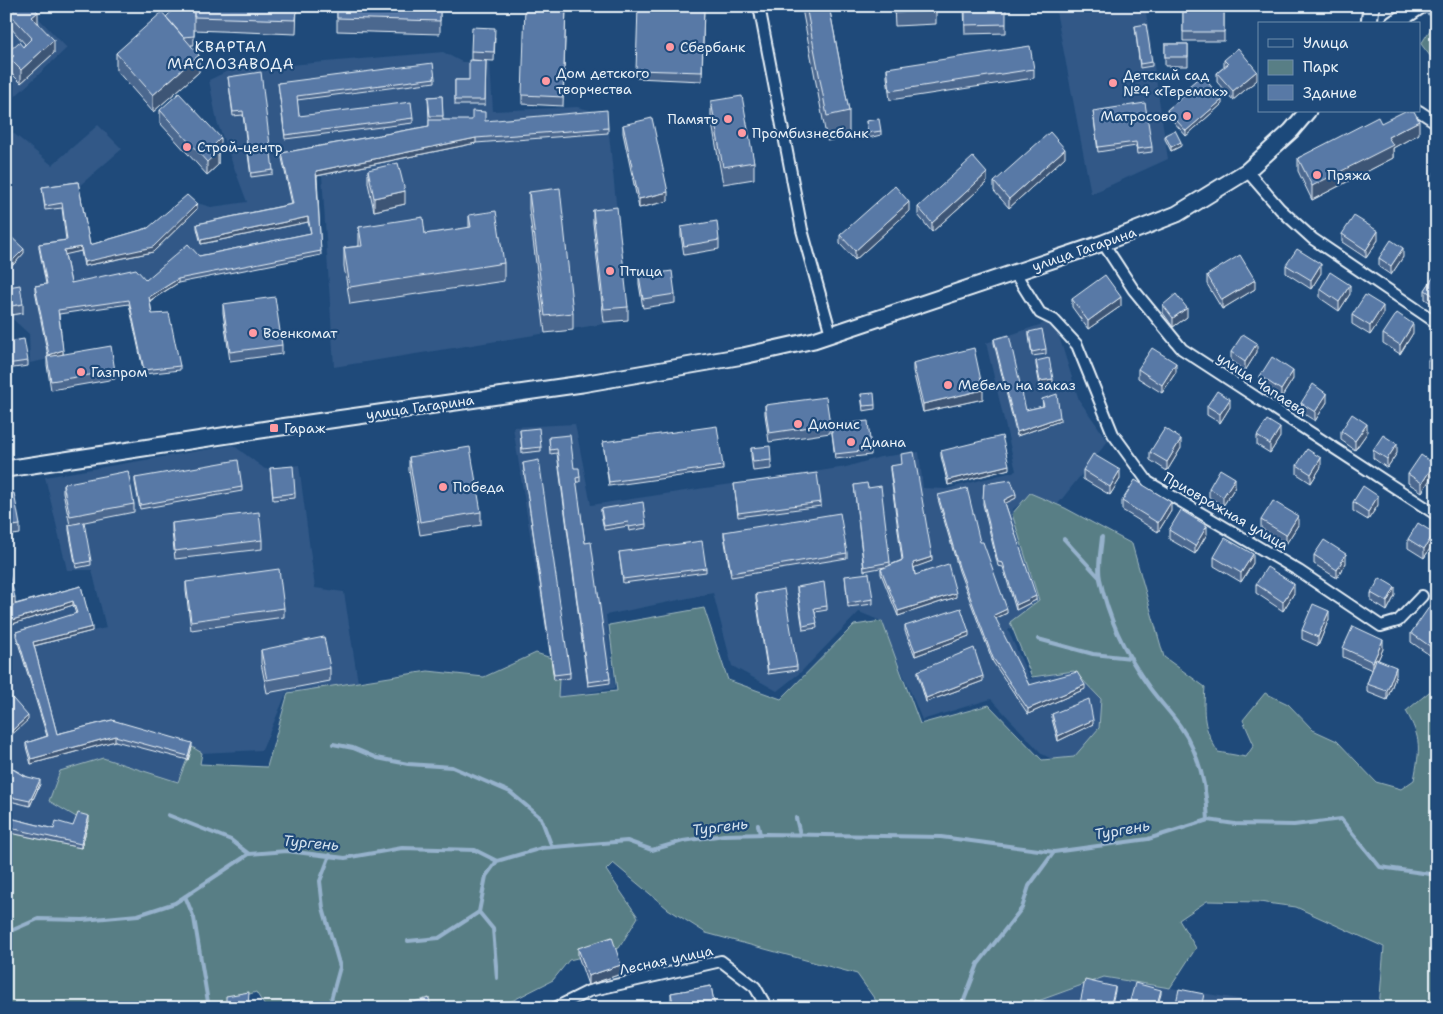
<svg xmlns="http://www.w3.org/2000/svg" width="1443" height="1014" font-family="'Shantell Sans',sans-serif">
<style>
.built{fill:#305887}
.green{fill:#587e85;stroke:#a0b8be}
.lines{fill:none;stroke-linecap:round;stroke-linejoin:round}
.stream{stroke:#96b2cc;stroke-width:4}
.street-casing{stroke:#e8f1f8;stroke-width:14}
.secondary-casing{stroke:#e8f1f8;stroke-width:19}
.street{stroke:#1f4a7a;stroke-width:10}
.secondary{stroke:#1f4a7a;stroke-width:15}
.wall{fill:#4c688f;stroke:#e8f1f8}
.shaded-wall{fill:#3e5574;stroke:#e8f1f8}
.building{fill:#5879a6;stroke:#e8f1f8}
.poi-dot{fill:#ff9aa2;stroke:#1f4a7a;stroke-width:2}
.labels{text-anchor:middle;stroke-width:4.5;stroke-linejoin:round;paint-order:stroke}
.poi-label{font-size:14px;fill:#e8f1f8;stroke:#1f4a7a;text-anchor:start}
.street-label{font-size:14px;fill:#e8f1f8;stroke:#1f4a7a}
.neighbourhood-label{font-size:15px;letter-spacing:1px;fill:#e8f1f8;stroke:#1f4a7a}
.water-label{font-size:15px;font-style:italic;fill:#d3e1ed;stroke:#1f4a7a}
</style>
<rect width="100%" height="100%" fill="#1f4a7a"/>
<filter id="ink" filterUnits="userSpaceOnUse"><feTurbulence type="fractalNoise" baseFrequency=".02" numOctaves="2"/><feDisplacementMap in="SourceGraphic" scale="10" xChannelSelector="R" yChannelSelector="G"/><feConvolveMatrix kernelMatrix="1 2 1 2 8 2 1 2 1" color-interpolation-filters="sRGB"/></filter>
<g filter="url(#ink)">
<path class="built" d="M6 6H27L67 48 6 105Z
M1055 6H1145L1168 159 1091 194Z
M443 52 462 62H490L493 111 577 107 607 114 628 320 334 367 322 175 316 176 321 255 178 283 149 301 152 319 169 317 180 370 144 374 129 304 58 315 49 359 30 363 29 334 6 313V138L12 132 52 165 98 125 122 149 78 187 90 249 148 232 187 200 211 207 247 202 217 122 209 80 230 70Z
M1054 320 1079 400 1108 441 1058 504 1030 496 1012 510 1043 605 1008 630 1030 679 1075 667 1103 696 1099 726 1079 773 1042 754 991 699 922 720 881 621 859 612 801 672 777 691 732 666 713 593 606 615 615 688 556 698 513 427 575 424 591 505 846 467 880 457 919 452 923 488 946 489 1016 471 986 343Z
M233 445 265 469 299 465 315 588 344 592 359 689 287 692 262 750 202 753 192 748 178 782 103 758 49 801 78 818 89 821 81 848 6 832V727L9 724 6 720V611L81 590 92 631 106 628 92 570H67L45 477Z
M1104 977 1294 1008H1025L1027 1005Z"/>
<path class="green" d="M1432 27 1437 30V65L1421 44Z
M1030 493 1065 508 1132 544 1164 657 1205 687C1203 715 1203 728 1218 752L1246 757 1254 745 1243 720 1265 693 1288 704 1313 730 1337 741 1376 782 1401 789 1414 780C1420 748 1422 740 1406 711L1434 688 1437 689V1008H1379L1384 947 1296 907 1259 902 1207 901 1179 920 1196 948 1170 988 1104 977 1027 1005 1025 1008H881L857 974 706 933 668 909 613 863 606 870 638 917 619 948 569 960 553 980 498 1008H266L256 992 221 1003 219 1008H6V832L81 848 89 821 78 818 49 801 60 771 103 758 178 782 192 747 202 753 200 764 267 767 288 693 428 671 484 677 536 653 560 661 558 697 617 691 609 625 704 608 728 680 781 699 854 625 882 621 920 724 989 705 1042 760 1074 757 1099 728 1101 699 1074 671 1032 677 1010 622 1039 600 1012 514Z"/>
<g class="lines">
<path class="stream" d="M1428 13 1437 16
M1102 537C1101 550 1097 567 1100 579 1108 618 1126 655 1149 687 1165 709 1182 723 1193 749 1203 771 1207 797 1208 820
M1064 539 1099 577
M1038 639 1093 654 1131 658
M333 744 353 748 377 758 408 764 452 767 510 792 541 818 552 847
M168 815 231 840 249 854
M796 818 800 834
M758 825 760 834
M185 896 194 918 209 1008
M479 912 493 929 497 978
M6 933 38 919 83 920 138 915 175 903 249 854 287 851 345 858 402 848 475 850 497 861 542 848 627 841 652 850 683 841 724 835 767 834 941 837 1054 852 1148 839 1208 820 1235 824 1294 825 1341 819 1380 867 1437 875
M408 941 439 938 479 912 486 876 497 861
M329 1007 340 967 323 908 320 881 330 855
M961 1008 978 964 1022 908 1029 886 1054 852"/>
<defs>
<path id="street" d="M759 6 802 230 831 334
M1419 111 1437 123
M1247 171 1280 209 1313 239 1437 323
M1103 243 1133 289 1182 349 1437 515
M1015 273 1040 313 1054 320 1077 345 1113 434 1148 482 1299 571 1381 626 1398 621 1422 596
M555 1008 589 991 721 961 755 987 767 1008"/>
<path id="secondary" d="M1369 24 1371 6
M1393 24 1420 6
M6 469 274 428 582 384 743 356 814 340 1103 243 1177 214 1247 171 1291 131 1308 111"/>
</defs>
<use href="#street" class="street-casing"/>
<use href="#secondary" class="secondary-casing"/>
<use href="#street" class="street"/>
<use href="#secondary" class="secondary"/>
</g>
<path class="wall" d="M6 6 38 22 54 53 21 83 10 72V65L9 64V51L23 47 25 44 10 27V22L8 24 6 21Z
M297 6 296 34 194 30V45H191L199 72 153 112 116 70V53L166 17 194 11Z
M337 6H440V34L337 31Z
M566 6 563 106 522 104V95Z
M803 6H829L849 111V137L827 141 803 14Z
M894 6H936V24L895 26Z
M964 6 1006 24V33L965 34Z
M1183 6H1224V41H1183Z
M704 7 702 81 636 78V70Z
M1135 26 1152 62V66L1140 68Z
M495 37 494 61 471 60V51Z
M1165 44H1188V66H1165Z
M1224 60 1257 80 1233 100 1217 82V73L1224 67Z
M486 61 485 105H455V80H469Z
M887 68 1034 69V78L890 100 887 77Z
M228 77 273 170V174L251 177 243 115 233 116Z
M435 78V82L297 100 299 116 413 118V123L285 139 278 83Z
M1183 91 1222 104 1186 136 1167 114V110L1184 96 1183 95Z
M442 96 443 120 608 128V133L476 143 317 176 321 255 178 283 150 301 152 314 180 366V370L144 374 129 304 59 314 63 354 115 371V379L51 390 47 365V357L48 356 35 290V286L46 284 39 248V244L66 240 62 208 45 210 42 187 78 182 90 245 148 228 197 209 153 252 84 266 81 251 65 254 71 283 146 280 199 256 311 233 308 222 201 244 197 228V224L292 204 282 158V153L429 126V120L428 97Z
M711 101 754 162V179L723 184 711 118Z
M160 110 221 151 218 154V165L207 175 160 123Z
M1093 111 1152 147V152L1137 154 1136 146 1098 152Z
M866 121 881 131V135L868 138Z
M1381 123 1419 134 1393 148V158L1312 200 1298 171V158Z
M623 125 668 201 639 208 623 133Z
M1165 135 1181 146 1171 151 1165 139Z
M1065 157 1009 208 994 191V182Z
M368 170 405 204 374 211 368 183Z
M1437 170V182L1435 181V172Z
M987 182 932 232 918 215V207Z
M529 192 573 313V330L545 333 529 209Z
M593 210 628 307V320L604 322 593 223Z
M909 211 855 260 840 244V235Z
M469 215 504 263V281L350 304 344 266V248L359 246V227L425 234 469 228Z
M681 227 719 240V249L684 255 681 236Z
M6 232 24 253 13 265 6 258Z
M1342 234 1378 240 1366 258 1342 242Z
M1403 257 1391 275 1379 267V258Z
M1286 265 1321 273 1311 289 1286 273Z
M1437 272V307L1425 299V290Z
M1207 275 1255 289 1222 309 1207 284Z
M639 276 675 294V303L643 308 639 284Z
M8 287 23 304V313L12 315 8 296Z
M1320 289 1350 294 1339 311 1320 298Z
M1072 299 1121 306 1088 329 1072 307Z
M223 304 282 345V354L230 361 223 313Z
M1163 305 1187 317 1173 327 1163 313Z
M1352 315H1383L1370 335 1352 324Z
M1029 332 1046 349V354L1032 356 1029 336Z
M1413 333 1400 354 1383 343V334Z
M994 339 1026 410 1043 406 1042 399 1060 421 1017 436 994 343Z
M6 342 28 361V366L6 369Z
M1437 346V374L1428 368V360Z
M1231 352H1257L1245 371 1231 361Z
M1036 361 1053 383 1040 386 1036 365Z
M913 363 983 399 923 412 913 371Z
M1138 369 1176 372 1162 393 1138 378Z
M1260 376 1293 379 1281 398 1260 385Z
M861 394 875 405V409L863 411Z
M1327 402 1315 421 1301 412V403Z
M765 405 830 424V433L769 442 765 414Z
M1207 406 1230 407 1220 423 1207 415Z
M831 425 871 450V455L835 459Z
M520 430 541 447V451L522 453Z
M1341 431 1367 433 1355 450 1341 440Z
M1257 436 1280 437 1270 453 1257 445Z
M549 437 574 468 580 477V482H576L585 543 610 679V683L588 686 557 453 550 454Z
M603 442 723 466V470L609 486Z
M751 448 771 460V469L753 471 751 456Z
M1181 448 1167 471 1150 460V452Z
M1373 450 1397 453 1387 468 1373 458Z
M941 451 1009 469 948 485 941 456Z
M409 457 481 512V525L420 535 409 470Z
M523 463 570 673V678L554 680Z
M902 465 932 561 914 567 915 575 956 597 898 616 881 574V569L885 567 864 571 854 485 868 488 890 562V565L902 560 890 470V466Z
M1297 465 1321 467 1311 483 1297 474Z
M270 468 295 493V498L273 500Z
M1083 470 1120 479 1110 495 1083 479Z
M1434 473 1422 492 1408 483V474Z
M135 478 242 487V491L140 509 135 482Z
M63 484 134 504V512L70 525 63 492Z
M734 484 821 502V506L738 517Z
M984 484 1016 498 1005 503 1036 600 1016 610 1003 567 998 566 983 504Z
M1235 487 1223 506 1209 497V488Z
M6 494 20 525V534L6 536Z
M938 495 980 542 1007 613 995 619 1029 685 1085 689 1028 714 993 662 959 571 938 499Z
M1122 501 1171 511 1158 532 1122 510Z
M1353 502 1378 505 1368 520 1353 511Z
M601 509 646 524V528L629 531 628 526 604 530 601 514Z
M1261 520 1298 525 1286 544 1261 528Z
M172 523 262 540V549L175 559 172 532Z
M69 525 91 561V565L76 568 69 530Z
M1169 530 1207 534 1195 554 1169 539Z
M724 532 847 553V558L731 577 724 536Z
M1408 539 1434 542 1424 558 1408 548Z
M619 552 706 568V572L623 583Z
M1314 555 1346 563 1337 578 1314 564Z
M1214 557 1253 563 1241 582 1214 566Z
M6 567 15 604 81 586 92 631 34 646 57 734 112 720 192 747 188 760 115 741 31 764 26 747V743L47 736 16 636V632L76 614 73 605 6 626Z
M845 576 873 599V604L848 607Z
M186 582 284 608V617L191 630 186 591Z
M1256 584 1294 593 1283 611 1256 593Z
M797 587 827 606V610L815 612 817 628 803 630 797 591Z
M1371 593 1395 595 1387 611 1371 601Z
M756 594 797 666V670L768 674 756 599Z
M1437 606 1431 656 1411 642V633Z
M1329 619 1318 646 1302 639V630Z
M905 626 969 636 915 656 905 631Z
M1343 648 1383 649 1378 660 1396 675 1387 700 1367 692V684L1372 670 1343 657Z
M261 650 330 668V681L267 693 261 663Z
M918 671 983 681 926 702 918 675Z
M1052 714 1093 724 1058 741 1052 719Z
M6 765 40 784 30 806 6 800Z
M6 817 54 829 73 826 89 821 81 848 6 832Z
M578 948 621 974 588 985 578 956Z
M711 986 715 1008H672L671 1002V993Z"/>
<path class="shaded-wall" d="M13 6H19L10 14V22L8 24V11Z
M38 12V25L32 17Z
M54 40V53L21 83V70Z
M199 55V72L153 112V95Z
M1257 71V80L1233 100V91Z
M1222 100V104L1186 136V131Z
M1419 121V134L1393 148V158L1312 200V186L1388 137Z
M221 138V151L218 154V165L207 175V162L213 146Z
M476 138V143L316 176V171Z
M1181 142V146L1171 151V147Z
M1065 149V157L1009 208V199Z
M987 173V182L932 232V223Z
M405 191V204L374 211V198Z
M668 192V201L639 208V199Z
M909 202V211L855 260V251Z
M197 204V209L153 252 84 266V262Z
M308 217V222L201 244V240Z
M1378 231V240L1366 258V250Z
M81 247V251L64 255V250Z
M1403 248V257L1391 275V266Z
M24 249V253L13 265V260Z
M1321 264V273L1311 289V280Z
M178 279V283L149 301V297Z
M1255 280V289L1222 309V300Z
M1350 285V294L1339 311V302Z
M1121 297V306L1088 329V321Z
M1383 306V315L1370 335V326Z
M1187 308V317L1173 327V318Z
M1413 324V333L1400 354V345Z
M1257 343V352L1245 371V362Z
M63 350V355L49 359V355Z
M1176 363V372L1162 393V385Z
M1293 371V379L1281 398V390Z
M1053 379V383L1040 386V381Z
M983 390V399L923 412V404Z
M1327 394V402L1315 421V412Z
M1230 399V407L1220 423V414Z
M1060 417V421L1017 436V432Z
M1367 424V433L1355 450V441Z
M1280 428V437L1270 453V444Z
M1181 439V448L1167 471V462Z
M1397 444V453L1387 468V459Z
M1321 458V467L1311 483V474Z
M1434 464V473L1422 492V483Z
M1009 465V469L948 485V480Z
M1120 470V479L1110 495V487Z
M1235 478V487L1223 506V497Z
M1016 494V498L1004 504V500Z
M1378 496V505L1368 520V512Z
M1171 502V511L1158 532V523Z
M1298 516V525L1286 544V535Z
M1207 526V534L1195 554V546Z
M1434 533V542L1424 558V549Z
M1253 554V563L1241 582V573Z
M1346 554V563L1337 578V570Z
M932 557V561L913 568V563Z
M1294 584V593L1283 611V602Z
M1395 587V595L1387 611V602Z
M956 593V597L898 616V611Z
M1036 596V600L1016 610V605Z
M15 597V606L6 608V599Z
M73 601V605L6 626V622Z
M1007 609V613L994 619V615Z
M1329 611V619L1318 646V637Z
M92 627V631L33 646V642Z
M969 632V636L915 656V651Z
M1437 639V648L1431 656V647Z
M1383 640V649L1373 671V662Z
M1396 667V675L1387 700V691Z
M983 676V681L926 702V698Z
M1085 685V689L1028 714V709Z
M28 716V720L6 740V736Z
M1093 720V724L1058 741V736Z
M115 736V741L31 764V759Z
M192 743V747L188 760V756Z
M40 780V784L30 806V801Z
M89 816V821L81 848V844Z
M621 965V974L588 985V976Z
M1115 987V991L1111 1008H1110Z
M1161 990V994L1157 1008H1156Z"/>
<path class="building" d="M6 6H13L8 11 6 8Z
M18 6H32L38 12 32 17 54 40 21 70 10 59 14 56 9 51 19 42 23 47 32 38 10 14Z
M194 6H297L296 20 194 17Z
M337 6H440V21L337 18Z
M525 6H566L563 97 522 95Z
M638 6 704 7 702 72 636 70Z
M806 6H829L849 111 827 116Z
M895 6H936V11L895 13Z
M965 6H1006V24L965 25Z
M1183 6H1224V32H1183Z
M172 11H194V36L183 37 166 17Z
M162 12 199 55 153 95 116 53Z
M1146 24 1152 62 1140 64 1135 26Z
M472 27 495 28 494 52 471 51Z
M1165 44H1188V57H1165Z
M1030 46 1034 69 890 91 887 68Z
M1238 48 1257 71 1233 91 1217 73 1228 64 1224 60Z
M469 60 486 61 485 100H455V80H469Z
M433 63 435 78 297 96 299 116 411 102 413 118 285 135 278 83Z
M261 72 273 170 251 173 243 111 233 112 228 77Z
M1202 75 1222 100 1186 131 1167 110 1186 94 1183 91Z
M179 93 221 138 213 146 218 152 207 162 160 110Z
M442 96 443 116H430L428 97Z
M742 96 754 162 723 167 711 101Z
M1145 103 1152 147 1137 149 1136 142 1098 147 1093 111Z
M607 110 608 128 476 138 316 171 321 251 178 279 149 297 152 314 169 313 180 366 144 370 129 300 58 310 63 350 49 355 35 286 47 284 39 244 67 240 62 203 45 206 42 187 78 182 90 245 148 228 187 195 197 204 153 247 84 262 81 247 64 250 71 283 136 269 146 280 188 244 199 256 311 233 308 217 201 240 197 224 293 204 282 153 429 126V120H472V111L485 112V121Z
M1405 111H1414L1419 121 1388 137 1393 145 1312 186 1298 158 1378 117 1381 123Z
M652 118 668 192 639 199 623 125Z
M879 119 881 131 868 133 866 121Z
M1175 130 1181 142 1171 147 1165 135Z
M1050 132 1065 149 1009 199 994 182Z
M973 157 987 173 932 223 918 207Z
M398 163 405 191 374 198 368 170Z
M895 186 909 202 855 251 840 235Z
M560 188 573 313 545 316 529 192Z
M617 207 628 307 604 309 593 210Z
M496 211 504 263 350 287 344 248 362 246 359 227 423 217 425 234 471 227 469 215Z
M1354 216 1378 231 1366 250 1342 234Z
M717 221 719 240 684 246 681 227Z
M6 232 24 249 13 260 6 254Z
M1391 240 1403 248 1391 266 1379 258Z
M1297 249 1321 264 1311 280 1286 265Z
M1240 255 1255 280 1222 300 1207 275Z
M672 271 675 294 643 299 639 276Z
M1330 272 1350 285 1339 302 1320 289Z
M1437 272V298L1425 290Z
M1105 275 1121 297 1088 321 1072 299Z
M20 285 23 304 12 306 8 287Z
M1176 294 1187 308 1173 318 1163 305Z
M1365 295 1383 306 1370 326 1352 315Z
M275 297 282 345 230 352 223 304Z
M1397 313 1413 324 1400 345 1383 334Z
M1042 329 1046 349 1032 352 1029 332Z
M1243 334 1257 343 1245 362 1231 352Z
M1009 335 1026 410 1044 406 1042 399 1057 394 1060 417 1017 432 994 339Z
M24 339 28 361 6 364V342Z
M111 346 115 371 51 381 47 357Z
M1437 346V365L1428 360Z
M974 348 983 390 923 404 913 363Z
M1152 348 1176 363 1162 385 1138 369Z
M1272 357 1293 371 1281 390 1260 376Z
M1049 358 1053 379 1040 381 1036 361Z
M1313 384 1327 394 1315 412 1301 403Z
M1217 391 1230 399 1220 414 1207 406Z
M874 393 875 405 863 406 861 394Z
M826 397 830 424 769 433 765 405Z
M1352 414 1367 424 1355 441 1341 431Z
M1267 420 1280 428 1270 444 1257 436Z
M868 421 871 450 835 454 831 425Z
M717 426 723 466 609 482 603 442Z
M539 428 541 447 522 449 520 430Z
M1165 428 1181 439 1167 462 1150 452Z
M570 435 574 468H579L580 477 576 478 585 543 591 542 610 679 588 682 557 449 550 450 549 437Z
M1383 435 1397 444 1387 459 1373 450Z
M1002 436 1009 465 948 480 941 451Z
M770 446 771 460 753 462 751 448Z
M470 447 481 512 420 522 409 457Z
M1307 449 1321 458 1311 474 1297 465Z
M914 452 932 557 913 563 915 575 948 564 956 593 898 611 881 569 903 560 890 466 902 464 901 454Z
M1093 454 1120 470 1110 487 1083 470Z
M1421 455 1434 464 1422 483 1408 474Z
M238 460 242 487 140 505 135 478Z
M539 460 570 673 554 675 523 463Z
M293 466 295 493 273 496 270 468Z
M1220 469 1235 478 1223 497 1209 488Z
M128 471 134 504 70 516 63 484Z
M817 473 821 502 738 513 734 484Z
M1011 480 1016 494 1004 500 1036 596 1016 605 1003 563 998 562 983 499 984 484Z
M1135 480 1171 502 1158 523 1122 501Z
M867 483 868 488 881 486 890 562 864 567 854 485Z
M1363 486 1378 496 1368 512 1353 502Z
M967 488 980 542H983L1007 609 994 615 1029 685 1077 672 1085 685 1028 709 993 658 959 567 938 495Z
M14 493 20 525 6 527V494Z
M1273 501 1298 516 1286 535 1261 520Z
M643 502 646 524 629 527 628 522 604 526 601 509Z
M1181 510 1207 526 1195 546 1169 530Z
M259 512 262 540 175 551 172 523Z
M840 513 847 553 731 573 724 532Z
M84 522 91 561 76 564 69 525Z
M1418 523 1434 533 1424 549 1408 539Z
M1225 538 1253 554 1241 573 1214 557Z
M1324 540 1346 554 1337 570 1314 555Z
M702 541 706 568 623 579 619 552Z
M6 567H7L15 597 6 599Z
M1267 567 1294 584 1283 602 1256 584Z
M279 569 284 608 191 621 186 582Z
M869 573 873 599 848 603 845 576Z
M1380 578 1395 587 1387 602 1371 593Z
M824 582 827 606 814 608 817 623 803 626 797 587Z
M81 586 92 627 33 642 57 734 112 720 192 743 188 756 115 736 31 759 26 743 48 736 16 632 77 613 73 601 6 622V607Z
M784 589 797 666 768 670 756 594Z
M1432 603 1437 606V639L1431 647 1411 633Z
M1313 604 1329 611 1318 637 1302 630Z
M961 608 969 632 915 651 905 626Z
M1353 626 1383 640 1373 662 1343 648Z
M324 637 330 668 267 680 261 650Z
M974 648 983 676 926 698 918 671Z
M1376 659 1396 667 1387 691 1367 684Z
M6 691 28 716 6 736V722L10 719 6 716Z
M1089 699 1093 720 1058 736 1052 714Z
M6 765 24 776 40 780 30 801 6 796Z
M78 813 89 816 81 844 6 827V817L54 829 56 821 73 826Z
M612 937 621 965 588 976 578 948Z
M1085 980 1115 987 1110 1008H1079Z
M1135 983 1161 990 1156 1008H1128Z
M711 986 715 1007 674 1008 671 993Z
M1179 989 1204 994 1201 1008H1175Z
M249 992 248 1008H226V996Z
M429 998 431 1008H391Z
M1035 1000 1061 1006V1008H1034Z"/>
</g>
<g class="poi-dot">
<circle cx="670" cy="47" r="5"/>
<circle cx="546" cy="81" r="5"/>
<circle cx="1113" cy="83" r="5"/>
<circle cx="1187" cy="116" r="5"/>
<circle cx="728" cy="119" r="5"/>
<circle cx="742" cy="133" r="5"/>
<circle cx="187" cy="147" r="5"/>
<circle cx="1317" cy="175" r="5"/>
<circle cx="610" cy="271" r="5"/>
<circle cx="253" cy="333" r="5"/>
<circle cx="81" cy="372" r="5"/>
<circle cx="948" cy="385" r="5"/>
<circle cx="798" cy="424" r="5"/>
<rect x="269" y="423" width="10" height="10" rx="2.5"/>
<circle cx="851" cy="442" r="5"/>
<circle cx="443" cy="487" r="5"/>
</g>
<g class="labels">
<g class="poi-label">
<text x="680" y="52">Сбербанк</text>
<text x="556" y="78">Дом детского<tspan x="556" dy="16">творчества</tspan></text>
<text x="1123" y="80">Детский сад<tspan x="1123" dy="16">№4 «Теремок»</tspan></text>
<text x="1177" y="121" text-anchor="end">Матросово</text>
<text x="718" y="124" text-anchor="end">Память</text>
<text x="752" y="138">Промбизнесбанк</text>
<text x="197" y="152">Строй-центр</text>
<text x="1327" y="180">Пряжа</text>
<text x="620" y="276">Птица</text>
<text x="263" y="338">Военкомат</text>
<text x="91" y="377">Газпром</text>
<text x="958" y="390">Мебель на заказ</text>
<text x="808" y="429">Дионис</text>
<text x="284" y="433">Гараж</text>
<text x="861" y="447">Диана</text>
<text x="453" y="492">Победа</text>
</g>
<g class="street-label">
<text transform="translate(1084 249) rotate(-19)" y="5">улица Гагарина</text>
<text transform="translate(1262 384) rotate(33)" y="5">улица Чапаева</text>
<text transform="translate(420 407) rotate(-8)" y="5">улица Гагарина</text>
<text transform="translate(1226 511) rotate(30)" y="5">Приовражная улица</text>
<text transform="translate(666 960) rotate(-12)" y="5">Лесная улица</text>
</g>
<g class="neighbourhood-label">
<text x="231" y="52">КВАРТАЛ<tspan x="231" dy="17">МАСЛОЗАВОДА</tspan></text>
</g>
<g class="water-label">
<text transform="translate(720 827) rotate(-7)" y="5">Тургень</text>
<text transform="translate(1122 830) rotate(-10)" y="5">Тургень</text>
<text transform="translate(311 843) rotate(5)" y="5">Тургень</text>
</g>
</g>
<rect width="1443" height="1014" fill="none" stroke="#1f4a7a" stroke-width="25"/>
<rect x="12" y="12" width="1418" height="989" fill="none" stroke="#e8f1f8" stroke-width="2" filter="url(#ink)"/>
<rect x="1258" y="22" width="162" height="90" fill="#1f4a7a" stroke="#6f8dac"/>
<rect x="1268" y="39" width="25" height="8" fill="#1f4a7a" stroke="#6f8dac"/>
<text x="1303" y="48" font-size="15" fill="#e8f1f8">Улица</text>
<rect x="1268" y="60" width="25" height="15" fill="#587e85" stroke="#6f8dac"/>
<text x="1303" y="72" font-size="15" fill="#e8f1f8">Парк</text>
<rect x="1268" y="85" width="25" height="15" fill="#5879a6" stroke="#6f8dac"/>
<text x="1303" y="98" font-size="15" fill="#e8f1f8">Здание</text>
</svg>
